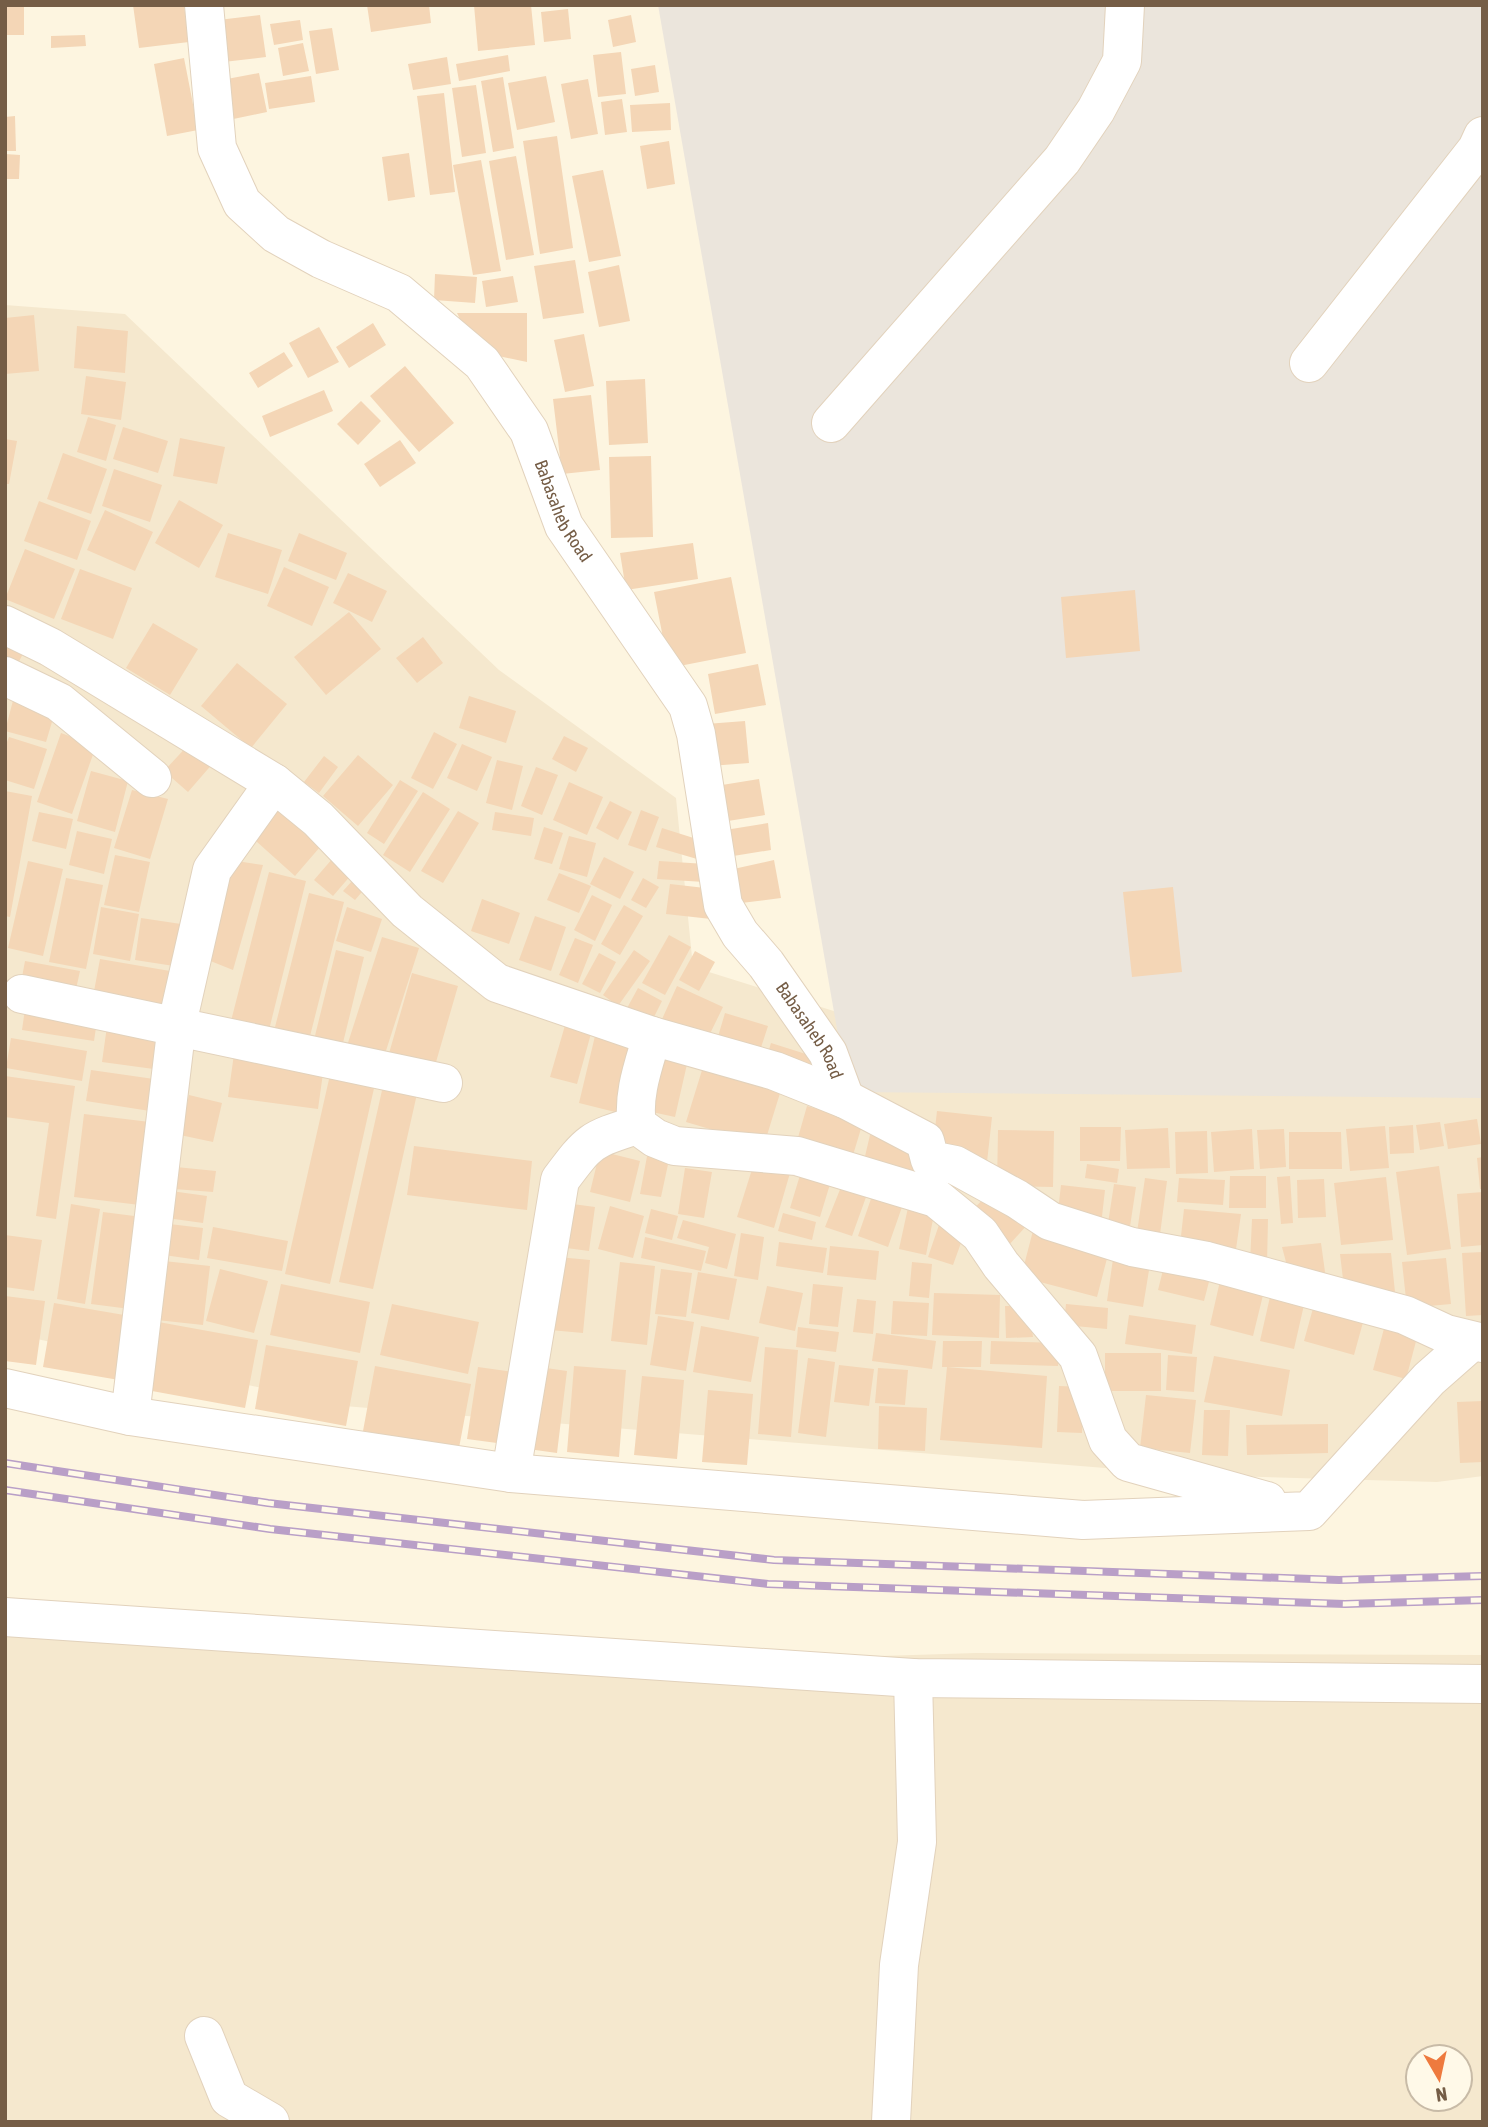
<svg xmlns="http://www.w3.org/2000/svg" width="1488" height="2127" font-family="'Asap Condensed',sans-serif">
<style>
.residential{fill:#f5e8ce;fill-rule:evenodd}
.industrial{fill:#ebe5dc}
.building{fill:#f4d6b6}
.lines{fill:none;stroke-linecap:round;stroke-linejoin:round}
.minor-casing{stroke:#e2d2bc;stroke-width:40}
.minor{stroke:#fff;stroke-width:38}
.rail-casing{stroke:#b99fc7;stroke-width:8}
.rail{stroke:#fff9e8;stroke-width:5;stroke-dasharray:16;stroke-linecap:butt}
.labels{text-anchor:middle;stroke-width:7;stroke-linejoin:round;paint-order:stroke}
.street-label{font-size:18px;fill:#755d46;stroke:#fff9e8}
</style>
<rect width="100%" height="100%" fill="#fdf5e0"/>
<path class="residential" d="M5 305 125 314 499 670 676 798 693 967 990 1060 1483 1071V1476L1437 1482 1191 1475 344 1406 5 1332Z
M5 1630 719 1661 976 1653 1483 1655V2122H5ZM1418 2057H1460V2099H1418Z"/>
<path class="industrial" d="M658 5H1483V1098L848 1092Z"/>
<path class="building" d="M5 5H24V35H5Z
M133 5H184L189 42 139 48Z
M367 5H429L431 23 371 32Z
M474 5H531L535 45 478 51Z
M568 9 571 39 544 42 541 12Z
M260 15 266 57 215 63 210 21Z
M631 15 636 42 613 47 608 20Z
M300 20 303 40 274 45 270 24Z
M332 28 339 70 316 74 309 31Z
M85 35 86 46 51 48V36Z
M303 43 309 71 283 76 278 48Z
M621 52 626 94 598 97 593 55Z
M508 55 510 71 459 81 456 64Z
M447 57 451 84 413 90 408 64Z
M184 58 198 130 167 136 154 64Z
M655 65 659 92 635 96 631 69Z
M259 73 267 112 219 122 211 82Z
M311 76 315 102 269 109 265 83Z
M546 76 555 122 517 130 508 83Z
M503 77 514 148 493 152 481 81Z
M588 79 598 134 571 139 561 84Z
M476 85 486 153 462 157 452 88Z
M444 93 455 192 430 195 417 96Z
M622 99 627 132 605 135 601 102Z
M670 103 671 130 632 132 630 105Z
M15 116 16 151H5V117Z
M557 136 573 248 540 254 523 141Z
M669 141 675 184 647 189 640 146Z
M409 153 415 197 388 201 382 157Z
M5 154 20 155 19 179H5Z
M516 156 534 255 506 260 489 161Z
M481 160 501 271 473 275 453 165Z
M603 170 621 256 589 262 572 176Z
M575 260 584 313 543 319 534 266Z
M619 265 630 321 599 327 588 272Z
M435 274 477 277 475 303 434 300Z
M513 276 518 302 486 307 482 281Z
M457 313H527V362L475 351Z
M34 315 39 371 5 374V318Z
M373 323 386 345 349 368 336 347Z
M77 326 128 331 125 373 74 368Z
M319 327 339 362 308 378 289 343Z
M584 334 594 386 565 392 554 340Z
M284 352 293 366 258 388 249 373Z
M405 366 454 423 419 452 370 396Z
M86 376 126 382 121 420 81 414Z
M645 379 648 443 609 445 606 381Z
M324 390 333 411 270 437 262 416Z
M591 395 600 470 562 474 553 399Z
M361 401 381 421 358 445 337 424Z
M88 417 116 425 106 461 77 452Z
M123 427 168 441 158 473 113 459Z
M180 438 225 447 217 484 173 476Z
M5 439 17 441 9 484H5Z
M400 440 416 463 380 487 364 464Z
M63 453 107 469 91 514 47 499Z
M651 456 653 537 611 538 609 457Z
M114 469 162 485 150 522 102 506Z
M179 500 223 525 199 568 155 543Z
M39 501 91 521 77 560 24 541Z
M105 510 153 532 135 571 87 550Z
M228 533 282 550 268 594 215 577Z
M299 533 347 553 336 580 288 561Z
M693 543 698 579 626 590 620 553Z
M25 549 75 569 54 619 5 599Z
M284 567 329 587 312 626 267 606Z
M80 569 132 588 113 639 61 619Z
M348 573 387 591 372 622 333 603Z
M731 577 746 653 669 668 654 592Z
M1135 590 1140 651 1066 658 1061 597Z
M349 612 381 649 326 695 294 657Z
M153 623 198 649 170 695 126 668Z
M5 632 28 644 13 673 5 669Z
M423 637 443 663 417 683 396 658Z
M237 663 287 704 251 748 201 706Z
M758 664 766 705 715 714 708 674Z
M15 693 57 705 46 742 5 731Z
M469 696 516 711 506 743 459 728Z
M745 721 749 763 710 766 706 724Z
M434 732 457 744 433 789 411 778Z
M61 733 96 746 72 814 37 802Z
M564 736 588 748 576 772 552 759Z
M9 737 47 749 34 789 5 780V747Z
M191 742 214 762 188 792 164 771Z
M462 744 492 757 477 791 447 778Z
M358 755 393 785 358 826 323 796Z
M324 756 338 767 319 793 304 782Z
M497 760 523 766 512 810 486 803Z
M536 767 558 775 542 815 521 806Z
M91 771 128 781 115 832 77 821Z
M759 779 765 815 728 821 722 785Z
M400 780 418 791 384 844 367 833Z
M569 782 603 797 587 835 553 820Z
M132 790 168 799 150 859 114 848Z
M5 791 32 796 10 917 5 916Z
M423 792 450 809 410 872 383 855Z
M610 801 632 812 618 840 596 828Z
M271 804 320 847 295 876 246 832Z
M641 810 659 817 646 851 628 845Z
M458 811 479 823 443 883 421 871Z
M39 812 73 819 66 849 32 841Z
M495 812 534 818 531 836 492 830Z
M768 823 771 850 721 858 719 831Z
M544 827 563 833 552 864 534 859Z
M662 828 703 841 697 859 656 847Z
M77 831 112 839 104 874 69 865Z
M569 836 596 843 587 877 559 869Z
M339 851 358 867 333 896 314 880Z
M115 855 150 862 139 912 104 905Z
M604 857 634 872 620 899 590 884Z
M230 860 263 865 233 970 208 960Z
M774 860 781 898 733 904 729 870Z
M28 861 63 869 43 956 8 948Z
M659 861 706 864 704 882 657 879Z
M362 870 373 879 355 900 343 891Z
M269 872 306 881 268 1034 230 1025Z
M559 873 591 886 579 913 547 900Z
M66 878 103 885 86 969 49 962Z
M643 878 659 887 646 908 631 900Z
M670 884 714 889 711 919 666 914Z
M1173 887 1182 972 1132 977 1123 892Z
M309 893 344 902 308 1044 273 1035Z
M592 895 612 905 595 941 574 930Z
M482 899 520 913 509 944 471 931Z
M624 905 643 916 620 955 601 944Z
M101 907 139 914 130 961 93 954Z
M347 907 382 919 371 952 336 941Z
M535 916 566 927 551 971 519 960Z
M141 918 181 924 174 966 135 960Z
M669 935 691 947 665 995 642 983Z
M382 937 419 948 383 1060 346 1049Z
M575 938 593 945 578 983 559 975Z
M336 950 364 957 341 1051 313 1044Z
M634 950 650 961 618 1006 603 995Z
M695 951 715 962 699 991 679 980Z
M599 953 616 962 600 993 582 984Z
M100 959 170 971 162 1015 92 1002Z
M25 961 80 971 74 998 20 988Z
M412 973 458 986 434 1069 388 1057Z
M677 986 723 1007 703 1048 658 1028Z
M638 988 662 1001 651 1023 626 1010Z
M26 1002 98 1014 94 1041 22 1030Z
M725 1013 768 1026 756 1063 714 1050Z
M108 1019 166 1027 161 1070 102 1062Z
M566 1022 592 1030 577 1084 550 1077Z
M595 1036 636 1046 619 1113 579 1103Z
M11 1038 87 1051 82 1081 6 1068Z
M771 1043 828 1061 820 1084 764 1066Z
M667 1046 690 1051 675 1117 652 1112Z
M234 1054 324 1066 318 1109 228 1097Z
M707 1054 785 1077 764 1145 686 1122Z
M332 1066 377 1075 330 1284 285 1274Z
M91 1070 154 1079 150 1111 86 1101Z
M5 1076 75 1086 56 1219 36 1216 49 1123 5 1117Z
M385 1077 419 1085 373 1289 339 1282Z
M189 1095 222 1103 213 1142 180 1135Z
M807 1106 863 1122 850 1165 795 1148Z
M937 1111 992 1117 987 1162 932 1156Z
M84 1114 158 1123 148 1206 74 1197Z
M1477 1119 1481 1144 1448 1149 1444 1124Z
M1440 1122 1444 1146 1420 1150 1416 1125Z
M1413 1125 1414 1153 1390 1154 1389 1127Z
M1385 1126 1389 1168 1350 1171 1346 1129Z
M1080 1127H1121L1120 1161H1080Z
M1168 1128 1170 1168 1127 1169 1125 1130Z
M1252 1129 1254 1169 1214 1172 1211 1132Z
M1284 1129 1286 1167 1260 1169 1257 1130Z
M998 1130 1054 1131 1053 1187 997 1186Z
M1207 1131 1208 1173 1176 1174 1175 1132Z
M1289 1132H1341L1342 1169H1289Z
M870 1135 920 1146 913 1179 862 1169Z
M414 1146 532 1161 527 1210 407 1195Z
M600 1151 640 1161 630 1202 590 1192Z
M648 1151 670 1155 661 1197 640 1194Z
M1483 1157V1189H1480L1477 1158Z
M804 1162 834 1171 820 1217 790 1208Z
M754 1163 790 1173 774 1228 737 1217Z
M1087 1164 1119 1169 1117 1183 1085 1178Z
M1439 1166 1451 1249 1407 1255 1396 1172Z
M176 1167 216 1171 213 1192 174 1189Z
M685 1168 712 1172 704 1218 678 1214Z
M1230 1176H1266V1208H1229Z
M1290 1176 1293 1223 1281 1224 1277 1177Z
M845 1177 870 1186 852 1236 825 1227Z
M1386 1177 1393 1240 1341 1245 1334 1183Z
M1145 1178 1167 1181 1159 1242 1136 1239Z
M1179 1178 1225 1180 1223 1205 1177 1202Z
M1324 1179 1326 1217 1298 1218 1297 1180Z
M1114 1184 1136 1187 1129 1233 1107 1230Z
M1061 1185 1105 1190 1101 1225 1057 1220Z
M171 1191 207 1196 203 1223 167 1218Z
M992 1191 1029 1223 1008 1246 971 1211Z
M1483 1192V1245L1461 1247 1457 1194Z
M872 1196 902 1207 888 1247 858 1236Z
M565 1203 595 1207 589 1251 559 1247Z
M909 1203 935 1209 926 1255 899 1249Z
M71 1204 100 1209 85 1304 57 1299Z
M610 1206 644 1216 633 1258 598 1249Z
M651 1209 678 1216 672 1240 645 1233Z
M1184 1209 1241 1214 1235 1256 1180 1245Z
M103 1212 142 1217 130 1309 91 1304Z
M783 1213 816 1222 812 1240 778 1231Z
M941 1219 966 1229 953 1265 928 1257Z
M1252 1219H1268L1267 1264 1250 1263Z
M683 1220 736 1234 727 1269 705 1263 709 1247 677 1238Z
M161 1223 203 1228 199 1260 157 1254Z
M1035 1223 1111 1243 1097 1297 1021 1277Z
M213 1227 288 1241 282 1271 207 1258Z
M741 1233 764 1237 758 1280 734 1276Z
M5 1235 42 1240 34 1291 5 1287Z
M645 1237 706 1251 701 1271 641 1258Z
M779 1242 827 1248 823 1273 776 1266Z
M1321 1243 1326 1279 1290 1277 1282 1247Z
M830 1246 879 1251 876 1280 827 1275Z
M1114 1252 1151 1258 1143 1307 1107 1301Z
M1483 1252V1315L1466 1316 1462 1253Z
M1391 1253 1395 1292 1345 1296 1340 1254Z
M558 1257 590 1260 583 1333 550 1330Z
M1166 1258 1212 1270 1204 1301 1158 1290Z
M1446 1258 1451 1304 1407 1308 1402 1262Z
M164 1261 210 1266 203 1325 157 1320Z
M620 1262 655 1266 647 1345 611 1341Z
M912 1262 932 1264 929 1298 909 1296Z
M220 1269 268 1281 254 1333 206 1321Z
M661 1269 692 1273 686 1317 655 1314Z
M698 1272 737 1279 729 1320 691 1313Z
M1220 1281 1264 1291 1253 1336 1210 1325Z
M281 1284 370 1302 360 1353 270 1335Z
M813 1284 843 1287 838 1327 809 1324Z
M767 1286 803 1293 795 1331 759 1323Z
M1272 1288 1306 1296 1294 1349 1260 1341Z
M934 1293 1000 1295 999 1338 932 1335Z
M5 1296 45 1301 36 1365 5 1361Z
M857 1299 876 1301 873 1334 853 1332Z
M893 1301 929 1303 927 1336 891 1334Z
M1315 1301 1365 1315 1354 1355 1304 1341Z
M54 1303 130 1316 119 1380 43 1367Z
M392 1304 479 1322 468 1374 380 1355Z
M1066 1304 1108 1308 1107 1329 1064 1325Z
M1005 1306H1029L1033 1337 1006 1338Z
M1129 1315 1196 1325 1192 1354 1125 1344Z
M658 1316 694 1322 686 1371 650 1365Z
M153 1321 258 1340 245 1408 141 1389Z
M1386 1321 1419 1330 1406 1379 1373 1370Z
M701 1326 759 1337 751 1382 693 1372Z
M798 1327 839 1332 836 1352 796 1347Z
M876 1333 936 1341 932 1369 872 1361Z
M943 1341H982L981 1367H942Z
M991 1341 1059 1343 1058 1366 990 1364Z
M266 1345 358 1361 346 1426 255 1409Z
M765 1347 798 1350 791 1437 758 1434Z
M1105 1353H1161V1391H1105Z
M1168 1355 1197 1357 1194 1392 1166 1390Z
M1214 1356 1290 1370 1282 1416 1204 1402Z
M808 1358 835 1362 826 1437 798 1433Z
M839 1365 874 1369 869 1406 834 1402Z
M375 1366 471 1384 459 1448 363 1431Z
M532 1366 567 1371 557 1453 521 1448Z
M574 1366 626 1370 619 1457 567 1452Z
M478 1367 521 1373 511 1445 467 1439Z
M947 1367 1047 1376 1042 1448 940 1440Z
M878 1368 908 1370 905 1405 875 1403Z
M642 1376 684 1380 677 1459 634 1455Z
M1059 1386 1084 1387 1082 1433 1057 1432Z
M708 1390 753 1394 747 1465 702 1462Z
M1146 1395 1196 1400 1190 1453 1140 1448Z
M1483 1401V1462L1460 1463 1457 1402Z
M879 1406 927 1408 925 1451 878 1449Z
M1204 1410H1230L1228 1456 1202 1455Z
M1328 1424V1453L1247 1455 1246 1425Z"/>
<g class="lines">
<defs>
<g id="minor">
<path id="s1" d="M204 5 217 148 242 203 276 234 321 259 399 293 482 363 529 431 564 526 688 706 696 734 723 905 740 934 766 964 828 1053 845 1099"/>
<path d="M1309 363 1477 149 1483 136"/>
<path d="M831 423 1062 160 1096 110 1122 61 1125 5"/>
<path d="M5 625 50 647 274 783 318 819 407 911 497 983 652 1036 775 1071 845 1099 925 1141 930 1160 955 1165 1017 1199 1050 1221 1132 1247 1207 1261 1405 1315 1446 1334 1483 1343"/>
<path d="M5 676 59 702 152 778"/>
<path d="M22 994 443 1083"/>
<path d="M652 1036C644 1064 632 1095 637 1125L655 1138 675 1146 797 1156 936 1198 980 1234 1001 1265 1078 1356 1108 1440 1128 1462 1267 1501"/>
<path d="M5 1388 130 1416 511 1473 1083 1520 1309 1511 1429 1379 1471 1342"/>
<path d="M130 1416 177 1024 212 870 274 783"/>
<path d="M511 1473 560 1180C590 1140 590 1140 637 1125"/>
<path d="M5 1617 913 1678 1483 1684"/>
<path d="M204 2036 229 2098 270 2122"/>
<path d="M891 2122 899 1965 917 1842 913 1678"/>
</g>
</defs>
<use href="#minor" class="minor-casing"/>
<use href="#minor" class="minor"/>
<defs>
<path id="rail" d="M5 1463 268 1503 774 1560 1339 1580 1483 1576
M5 1490 270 1529 768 1584 1345 1604 1483 1600"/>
</defs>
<use href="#rail" class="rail-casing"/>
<use href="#rail" class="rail"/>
</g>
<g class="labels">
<g class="street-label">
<text dy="6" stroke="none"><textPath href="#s1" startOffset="665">Babasaheb Road</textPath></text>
<text dy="6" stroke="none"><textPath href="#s1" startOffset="1253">Babasaheb Road</textPath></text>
</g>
</g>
<rect width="1488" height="2127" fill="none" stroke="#755d46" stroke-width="14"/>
<g transform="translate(1439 2078) rotate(171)"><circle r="33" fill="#fff9e8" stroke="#c8bba7" stroke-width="2"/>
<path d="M0-5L12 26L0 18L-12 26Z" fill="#ee7a3e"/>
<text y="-10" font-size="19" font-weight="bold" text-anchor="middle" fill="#755d46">N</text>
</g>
</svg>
